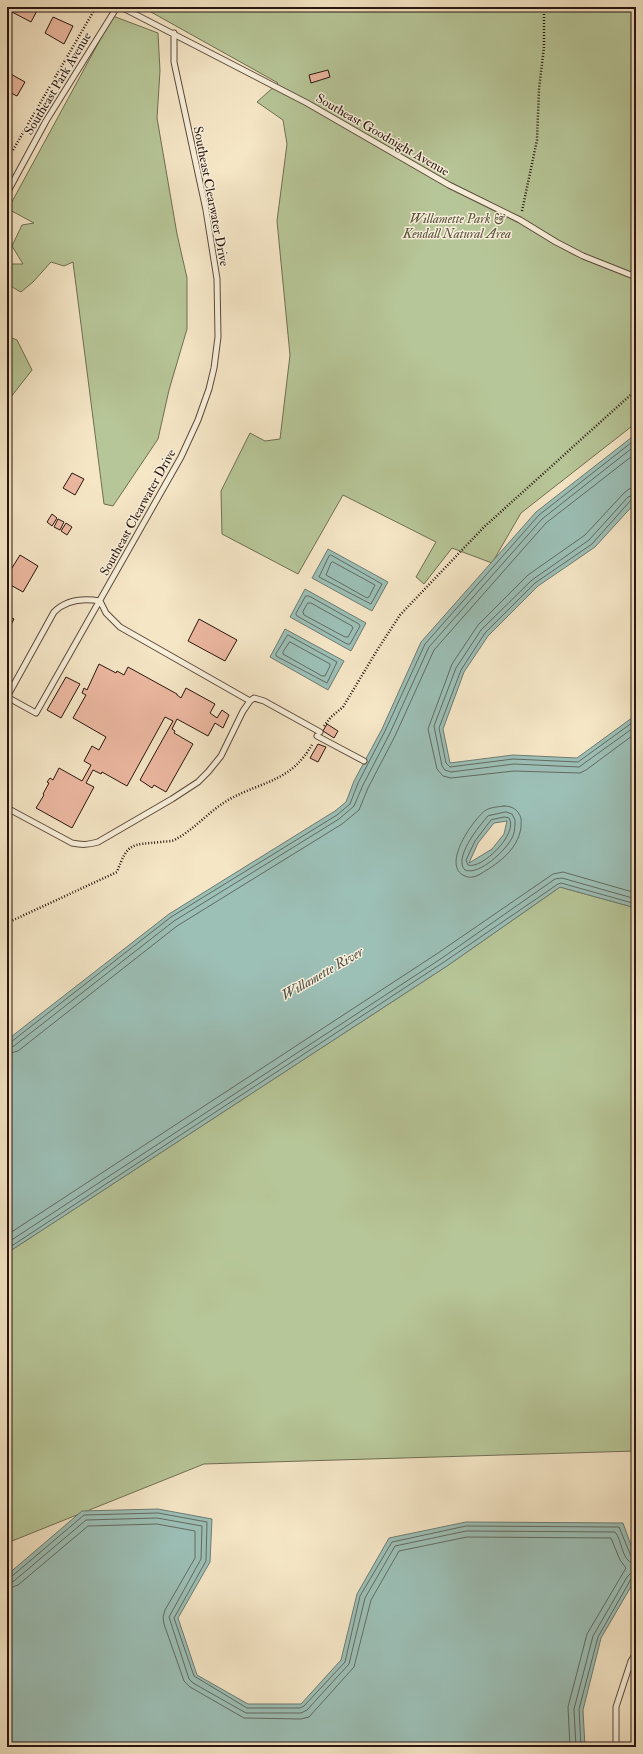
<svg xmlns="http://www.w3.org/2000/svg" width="643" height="1754" font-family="'IM FELL Double Pica',serif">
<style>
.green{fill:#b7c698;stroke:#706e53}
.water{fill:#9cbfb6;stroke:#6e7b73;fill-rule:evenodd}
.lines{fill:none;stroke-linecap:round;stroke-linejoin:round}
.shore{stroke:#626a62;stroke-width:1}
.building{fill:#ecb8a1;stroke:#28150e}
.lane-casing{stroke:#5b493c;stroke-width:7}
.path{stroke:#28150e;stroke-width:2.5;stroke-dasharray:1 2;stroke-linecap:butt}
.lane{stroke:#f8efda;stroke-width:5}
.labels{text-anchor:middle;stroke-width:3;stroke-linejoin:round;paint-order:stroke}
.street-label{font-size:13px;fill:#28150e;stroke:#f8efda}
.park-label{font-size:13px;font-style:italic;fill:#5a533e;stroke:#f8efda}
.water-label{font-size:14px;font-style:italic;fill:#515049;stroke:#f8efda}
</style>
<rect width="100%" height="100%" fill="#f5e6c6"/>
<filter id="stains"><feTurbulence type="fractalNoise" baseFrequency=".005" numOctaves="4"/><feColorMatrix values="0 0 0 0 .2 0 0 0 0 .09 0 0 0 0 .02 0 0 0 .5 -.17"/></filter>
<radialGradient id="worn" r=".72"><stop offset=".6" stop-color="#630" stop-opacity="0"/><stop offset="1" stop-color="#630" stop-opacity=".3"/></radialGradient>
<path class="green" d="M142 7H636V423L521 513 492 563 452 548 424 584 416 577 436 542 343 495 298 574 222 534 221 491 250 433 265 441 280 439 290 355 277 221 287 144 283 120 257 102 278 83Z
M113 16 158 33 160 71 157 118 177 234 187 278V329L169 390 158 439 113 506 104 504 73 262 64 266 51 262 33 282 21 292C5 284 7 281 7 264H23L12 246 22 225 34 223 8 209Z
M7 336 17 340 32 370 7 402Z
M560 887 636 908V1451L204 1464 7 1543V1253L447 966Z"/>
<path class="water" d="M636 434V502L595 547 538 586 488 636 464 672 443 729 450 763 513 755 577 758 636 715V908L560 887 447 966 7 1253V1040L169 914 335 811 346 802 354 781 382 729 421 642 536 512ZM507 821 504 834 492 849 469 863 478 843 494 823Z
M328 549 388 582 372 611 312 578Z
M305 589 366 623 351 651 290 617Z
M285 629 344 661 328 690 270 657Z
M158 1509 212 1519 210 1562 178 1618 197 1675 248 1704H301L341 1660 357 1594 389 1538 466 1522 623 1523 636 1559V1578L601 1638 583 1710 585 1747H7V1575L82 1511Z"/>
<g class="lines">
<path class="shore" d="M636 488 629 489 624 493 585 535 528 575 478 625 452 664 428 729 437 769 443 776 451 778 514 771 580 773 586 770 636 733
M636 494 628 497 589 540 532 580 481 630 456 668 434 726 442 766 445 770 451 772 514 764 579 767 636 726
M636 499 631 500 592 544 535 583 485 633 461 670 439 728 446 763 450 767 513 759 578 762 636 720
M331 555 382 584 371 604 319 577 329 556Z
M333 562 375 585 369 597 367 598 326 575 331 563Z
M306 596H309L359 624 360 626 350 644H347L297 616 296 614Z
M308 603H311L352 626 353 628 348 637H345L304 615 303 612Z
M288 635 337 662 327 683 276 656V654Z
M290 642 330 664V666L325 676H322L283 654V652Z
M504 806C510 806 516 808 519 814 522 818 521 823 521 828 517 850 500 862 482 873 477 876 471 879 465 876 440 866 474 818 486 810 491 807 498 807 504 806Z
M506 812 512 814 515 820C515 825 515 833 512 838 506 850 479 876 465 870 453 858 479 826 488 816Z
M505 817 509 818C519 834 481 870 468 865L466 860 475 841 491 820Z
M7 1043 11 1042 171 917 337 815 350 804 358 783 385 731 425 644 539 515 636 439
M7 1048 14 1046 174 921 339 819 354 806 363 785 390 733 429 647 542 519 636 445
M7 1054 18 1051 177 926 342 824 359 810 368 788 395 736 434 650 546 523 636 453
M7 1235 438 953 553 874 563 872 636 893
M7 1243 442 958 555 879 562 878 636 899
M7 1249 444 962 558 884 561 883 636 904
M7 1578 11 1577 84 1515 158 1513 207 1522 206 1561 174 1618 194 1676 247 1708H300L304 1706 345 1662 360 1596 392 1542 466 1526 619 1527 631 1556 636 1559
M7 1583 14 1581 86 1520 157 1518 202 1526 201 1559 169 1617 189 1679 193 1683 246 1713H301L307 1710 349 1664 365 1598 395 1546 466 1531 615 1532C623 1541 621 1563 636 1564
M7 1589 18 1585 88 1526 157 1524 195 1531V1558L165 1610 163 1617 164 1624 184 1681 190 1687 244 1718 301 1719 309 1717 354 1667 371 1600 399 1551 467 1537 611 1538 620 1560 626 1568 587 1634 568 1707 570 1747
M576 1747 574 1709 593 1636 627 1577 631 1573 636 1572
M581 1747 579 1709 598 1637 631 1579 636 1577"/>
</g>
<path class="building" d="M14 7H39L31 22 12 12Z
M53 17 73 26 64 44 45 33Z
M328 70 330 77 311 83 309 75Z
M7 72 25 82 17 96 7 91Z
M72 473 84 479 75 495 63 488Z
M52 514 57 518 52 526 47 522Z
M58 519 64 522 60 530 54 527Z
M66 523 72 527 67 535 61 531Z
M20 555 38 566 23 592 7 583V576Z
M7 615 14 619 7 632Z
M199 619 237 640 225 661 188 641Z
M99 664 116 673 117 671 124 675 128 667 177 694V695L181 698 186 688 215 704 210 713 217 718 222 710 229 715 223 728 215 723 208 736 177 719 172 729 175 731 174 733 193 744 166 792 154 785 152 788 140 780 173 721 165 717 127 786 102 772 101 774 93 770 86 783 94 787 72 828 36 808 44 795 43 794 49 783 47 782 50 778 53 780 59 768 82 781 91 765 84 761 92 746 99 750 106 737 73 718 86 695 82 693 84 688 87 690Z
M66 677 80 684 61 718 47 710Z
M327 724 338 731 334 738 323 731Z
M318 744 326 747 318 762 310 758Z"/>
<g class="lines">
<defs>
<path id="lane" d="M121 7 307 103 449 185 520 220 556 242 583 256 636 277
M7 193 46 121 117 7
M100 601 106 613 120 627 250 701
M7 697 36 713 181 457 198 420 209 389 214 368 218 337 217 279 206 210 174 62V33
M7 697 54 612C67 599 83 598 100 601
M317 736 364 761
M7 808 72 843C82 845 88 845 98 842L172 799 198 782 208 772 221 756 243 711 250 701 254 698 264 701 320 732
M616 1747V1707L631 1661 636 1653"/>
</defs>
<use href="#lane" class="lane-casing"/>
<path class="path" d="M7 150H13L96 7
M522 211 537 140 539 89 544 47V7
M324 726 331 717 343 707 376 652 400 615 484 527 636 390
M7 923 117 872C128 842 131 845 161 842 166 841 172 842 176 839 195 829 210 810 230 799 265 780 291 782 313 743"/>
<use href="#lane" class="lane"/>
</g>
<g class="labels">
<g class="street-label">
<text transform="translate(57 83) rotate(-59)" y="5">Southeast Park Avenue</text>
<text transform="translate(383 134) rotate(30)" y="5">Southeast Goodnight Avenue</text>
<text transform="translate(212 196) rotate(79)" y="5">Southeast Clearwater Drive</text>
<text transform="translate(137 512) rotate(-61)" y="5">Southeast Clearwater Drive</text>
</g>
<g class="park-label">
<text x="457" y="223">Willamette Park &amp;<tspan x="457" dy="15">Kendall Natural Area</tspan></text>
</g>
<g class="water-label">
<text transform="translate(322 973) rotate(-30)" y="5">Willamette River</text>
</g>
</g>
<rect width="643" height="1754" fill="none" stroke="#f5e6c6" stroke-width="24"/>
<rect x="8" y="8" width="627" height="1738" fill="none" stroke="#28150e" stroke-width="2"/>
<rect x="12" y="12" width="619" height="1730" fill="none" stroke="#28150e"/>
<rect width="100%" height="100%" filter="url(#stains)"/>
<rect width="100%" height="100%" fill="url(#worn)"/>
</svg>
